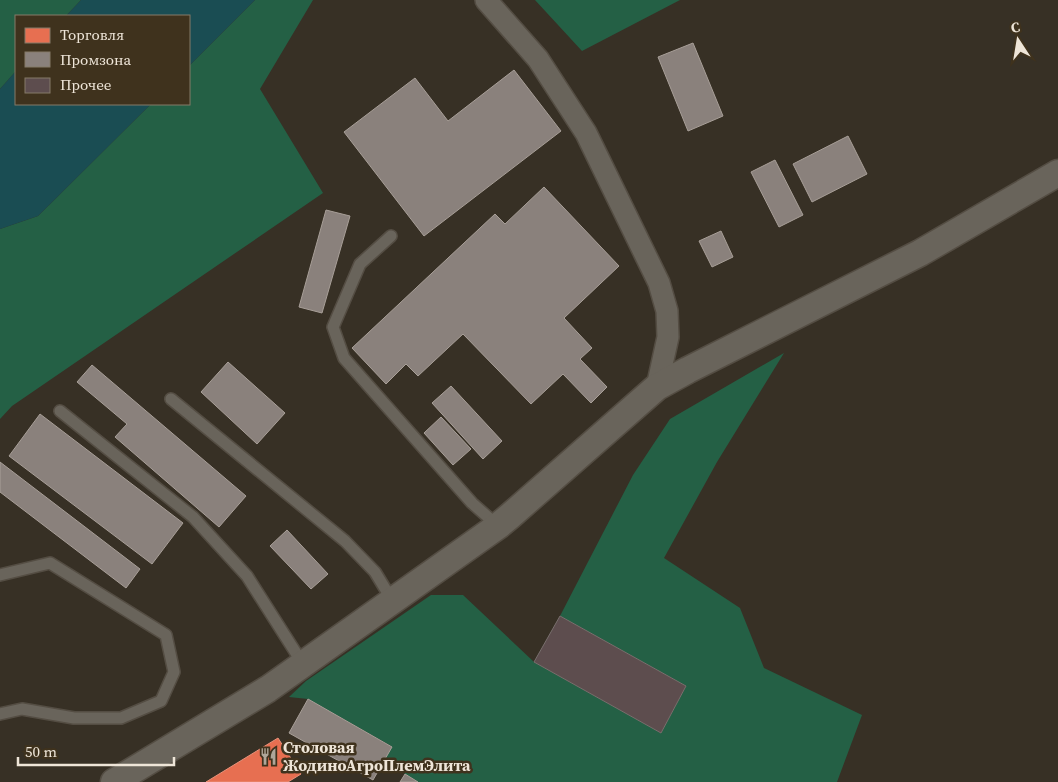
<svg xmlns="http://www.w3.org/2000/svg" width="1058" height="782" font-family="'Source Serif 4',serif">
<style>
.green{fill:#246045}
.water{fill:#1a4d53}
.shops{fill:#e76f51;stroke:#e9927a}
.industry{fill:#8a817c;stroke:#a89f98}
.building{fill:#5d4d4e;stroke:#786f6d}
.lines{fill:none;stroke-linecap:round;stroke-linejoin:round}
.service-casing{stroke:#544d43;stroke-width:14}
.minor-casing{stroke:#544d43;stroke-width:24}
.tertiary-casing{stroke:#544d43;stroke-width:29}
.service{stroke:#69645b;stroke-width:11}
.minor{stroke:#69645b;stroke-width:21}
.tertiary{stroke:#69645b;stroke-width:26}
.labels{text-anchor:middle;stroke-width:5;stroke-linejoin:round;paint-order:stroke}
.poi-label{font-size:16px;font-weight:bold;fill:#eee5d8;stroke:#3f321d;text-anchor:start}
</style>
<rect width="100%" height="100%" fill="#373025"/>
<path class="green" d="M0 0H81L66 16H16V71L0 89Z
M255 0H313L260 89 323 193 12 406 0 419V229L38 216 151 104H189V66Z
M535 0H680L582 51Z
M784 353 717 462 664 558 740 608 764 668 862 715 837 782H418L384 761 391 746 308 699 289 697 306 681 431 595H463L534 662 661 733 686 686 560 616 633 475 670 419Z"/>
<path class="water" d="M81 0H255L189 66V16H66Z
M16 71V104H151L38 216 0 229V89Z"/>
<path class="shops" d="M278 738 301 774 288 782H206Z"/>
<path class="industry" d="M693 43 723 116 688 131 658 57Z
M514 70 561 131 424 236 344 132 415 78 448 121Z
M848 136 867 174 812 202 793 164Z
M775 160 803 215 779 227 751 172Z
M544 187 619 266 564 318 592 348 580 359 607 387 591 403 563 374 531 404 463 334 418 376 406 364 386 384 352 348 495 214 505 224Z
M326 210 350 216 322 313 299 307Z
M721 231 733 257 712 267 699 241Z
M228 362 285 413 257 444 201 392Z
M92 365 246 496 219 527 115 437 127 424 77 382Z
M451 386 502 441 483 459 432 403Z
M40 414 183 523 152 564 9 456Z
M441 417 471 449 453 465 424 433Z
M0 462 140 569 126 588 0 492Z
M287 530 328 574 311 589 270 546Z
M308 699 392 747 373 780 289 733Z
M405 774 418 782H400Z"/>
<path class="building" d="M560 616 686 686 661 733 534 662Z"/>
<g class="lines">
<defs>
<path id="service" d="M391 236 360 264 333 327 344 358 472 503 498 526
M171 399 345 541 375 572 392 600
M60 411 193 517 247 576 303 664
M0 575 50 563 166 635 174 672 161 701 121 718H74L22 709 0 714"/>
<path id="minor" d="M486 0 538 59 586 133 659 283 667 311 668 337 657 387"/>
<path id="tertiary" d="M114 782 268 689 498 526 510 516 657 387 688 370 920 253 1058 173"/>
</defs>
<use href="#service" class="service-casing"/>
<use href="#minor" class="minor-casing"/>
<use href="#tertiary" class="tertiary-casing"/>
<use href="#service" class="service"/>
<use href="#minor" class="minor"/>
<use href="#tertiary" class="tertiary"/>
</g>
<defs>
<symbol id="restaurant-bare" viewBox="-9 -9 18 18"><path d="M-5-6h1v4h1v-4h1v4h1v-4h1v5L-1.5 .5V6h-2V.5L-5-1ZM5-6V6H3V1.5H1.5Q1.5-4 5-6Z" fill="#aea699" stroke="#3f321d" stroke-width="2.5" paint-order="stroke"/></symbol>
</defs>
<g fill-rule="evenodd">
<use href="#restaurant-bare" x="256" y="744" width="25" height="25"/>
</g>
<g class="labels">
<g class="poi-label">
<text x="283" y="753">Столовая<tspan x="283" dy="18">ЖодиноАгроПлемЭлита</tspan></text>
</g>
</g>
<rect x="15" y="15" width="175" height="90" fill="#3f321d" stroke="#857a68"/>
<rect x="25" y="28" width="25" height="15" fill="#e76f51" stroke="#857a68"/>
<text x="60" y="40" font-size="15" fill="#eee5d8">Торговля</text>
<rect x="25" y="52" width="25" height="15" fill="#8a817c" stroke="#857a68"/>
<text x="60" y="65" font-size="15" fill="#eee5d8">Промзона</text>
<rect x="25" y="78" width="25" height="15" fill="#5d4d4e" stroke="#857a68"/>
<text x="60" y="90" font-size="15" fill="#eee5d8">Прочее</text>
<g transform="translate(1018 40) rotate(348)" stroke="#3f321d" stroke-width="4" paint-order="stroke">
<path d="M0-4L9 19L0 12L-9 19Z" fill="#eee5d8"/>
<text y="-8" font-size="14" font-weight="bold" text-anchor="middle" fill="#eee5d8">С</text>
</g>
<path d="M18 757v8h156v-8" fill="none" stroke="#eee5d8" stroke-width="2.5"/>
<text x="25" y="757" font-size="15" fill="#eee5d8" stroke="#3f321d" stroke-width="4" paint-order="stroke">50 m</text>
</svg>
